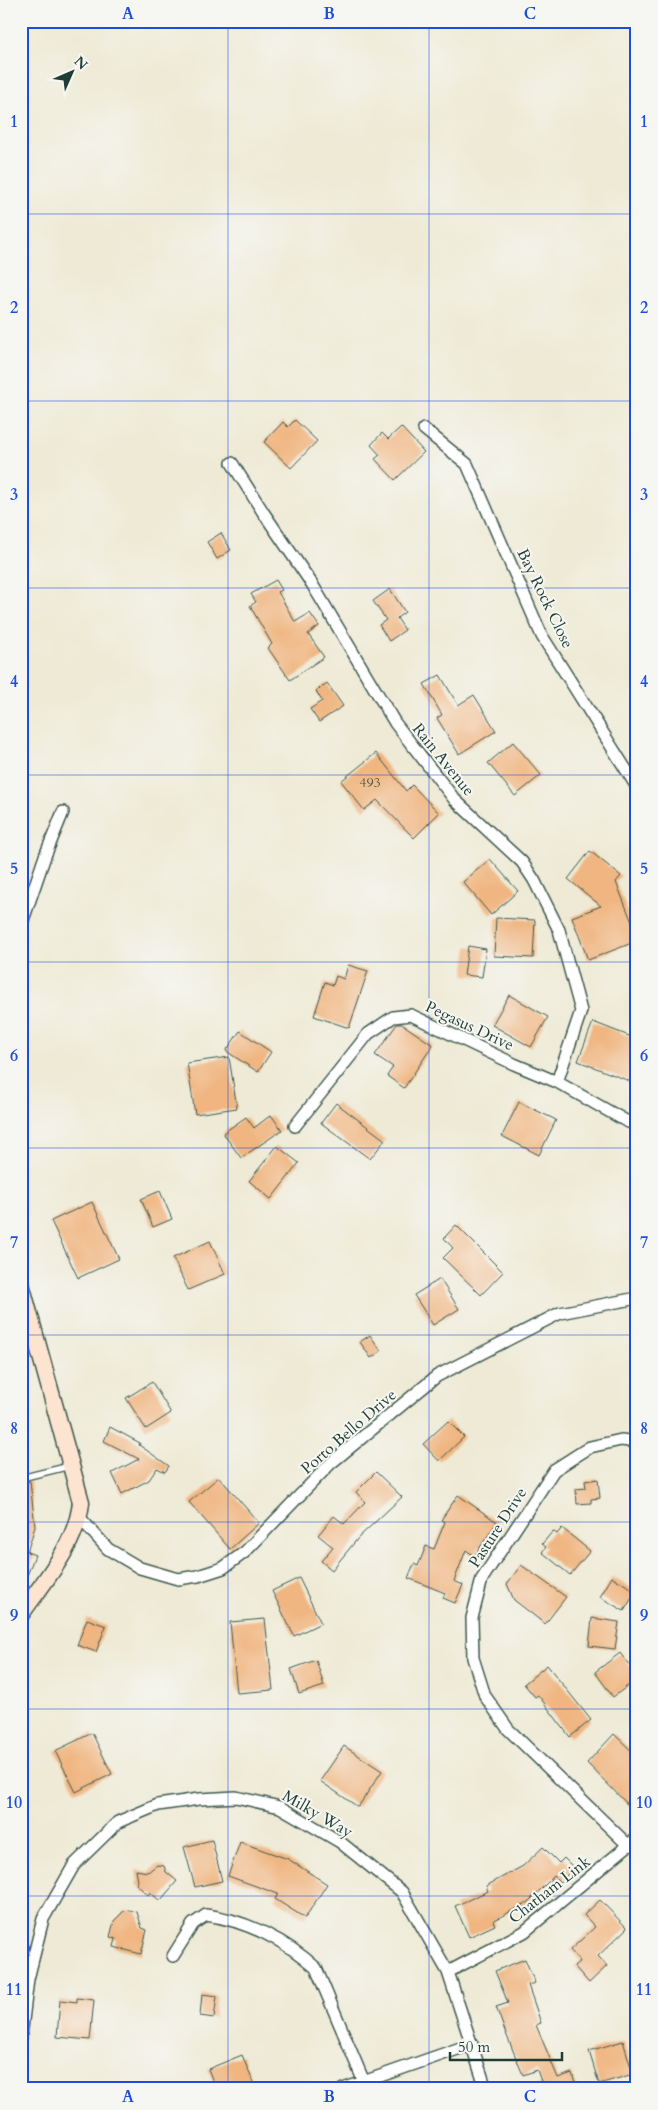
<svg xmlns="http://www.w3.org/2000/svg" width="658" height="2110" font-family="Cardo,serif">
<style>
.building{fill:#f0b580}
.lines{fill:none;stroke-linecap:round;stroke-linejoin:round}
.lane-casing{stroke:#3e574c;stroke-width:8}
.street-casing{stroke:#3e574c;stroke-width:14}
.secondary-casing{stroke:#3e574c;stroke-width:19}
.lane{stroke:#fff;stroke-width:5.5}
.street{stroke:#fff;stroke-width:11}
.secondary{stroke:#fde4d1;stroke-width:16}
.grid{fill:none;stroke:#1d4ed8;stroke-width:1;stroke-opacity:0.55}
.labels{text-anchor:middle;stroke-width:4;stroke-linejoin:round;paint-order:stroke}
.number-label{font-size:14px;fill:#535b47}
.street-label{font-size:16px;fill:#1f3d34;stroke:#f6f6f2}
.neatline{fill:none;stroke:#1d4ed8;stroke-width:2}
.grid-label{font-size:16px;text-anchor:middle;font-weight:bold;fill:#1d4ed8}
</style>
<rect width="100%" height="100%" fill="#f6f6f2"/>
<filter id="ink" filterUnits="userSpaceOnUse"><feTurbulence type="fractalNoise" baseFrequency=".02" numOctaves="2"/><feDisplacementMap in="SourceGraphic" scale="10" xChannelSelector="R" yChannelSelector="G"/><feConvolveMatrix kernelMatrix="1 2 1 2 8 2 1 2 1" color-interpolation-filters="sRGB"/></filter>
<filter id="wash" filterUnits="userSpaceOnUse"><feTurbulence type="fractalNoise" baseFrequency=".0096" numOctaves="4" result="noise"/><feDisplacementMap in="SourceGraphic" scale="20" xChannelSelector="R" yChannelSelector="G"/><feGaussianBlur stdDeviation="1.12" result="paint"/><feColorMatrix in="noise" values="0 0 0 0 0 0 0 0 0 0 0 0 0 0 0 0 0 1.4 0 .05"/><feComposite in="paint" operator="in"/></filter>
<g filter="url(#wash)">
<rect width="100%" height="100%" fill="#eeead5"/>
<g id="blocks">
<path class="building" d="M295 420 317 441 291 468 264 442 283 422 288 427Z
M401 427 424 452 395 480 375 459 380 455 371 445 382 433 388 439Z
M221 533 231 550 217 559 207 542Z
M276 580 282 590 278 592 295 622 310 613 319 626 308 634 324 657 290 680 268 648 272 644 250 606 256 602 251 594Z
M390 589 405 612 397 618 405 630 389 641 379 625 386 620 373 601Z
M440 675 458 705 474 695 496 731 459 754 437 718 442 715 424 684Z
M327 683 343 706 319 722 310 709 322 701 316 691Z
M513 742 541 775 515 796 488 763Z
M376 753 406 791 412 785 439 813 414 838 377 800 364 810 341 781Z
M590 851 621 876 616 882 637 935V941L588 960 572 917 601 906 568 879Z
M490 859 518 891 491 915 463 882Z
M496 918 535 920 533 958 494 956Z
M468 946 486 949 482 977 464 975Z
M348 965 368 971 349 1028 314 1016 325 982 333 985 336 976 344 979Z
M509 995 548 1017 531 1047 492 1025Z
M593 1022 637 1039V1084L578 1061Z
M397 1024H402L433 1045 404 1088 387 1076 393 1067 375 1055Z
M240 1031 271 1052 258 1072 226 1051Z
M229 1057 237 1108 195 1114 187 1063Z
M519 1102 556 1120 539 1155 502 1136Z
M336 1103 385 1140 370 1159 321 1123Z
M271 1115 282 1130 241 1158 223 1133 246 1117 254 1128Z
M277 1146 299 1163 271 1199 249 1181Z
M160 1191 172 1219 153 1227 141 1199Z
M92 1202 119 1259 78 1278 51 1221Z
M456 1225 503 1272 481 1295 443 1258 453 1248 444 1238Z
M210 1241 225 1274 188 1290 173 1258Z
M440 1279 459 1309 433 1325 414 1295Z
M370 1335 381 1351 371 1358 360 1342Z
M152 1382 171 1413 146 1429 126 1398Z
M448 1421 464 1437 439 1461 423 1444Z
M110 1427 140 1443 139 1445 169 1466 165 1472 157 1468 149 1480 122 1494 112 1473 139 1459 104 1441Z
M376 1472 402 1497 359 1537 332 1570 321 1561 333 1547 318 1535 334 1516 344 1524 365 1502 356 1492Z
M219 1477 259 1523 230 1549 189 1502Z
M598 1479 600 1498 591 1499V1503L577 1504 576 1489 586 1488 585 1481Z
M30 1481 35 1527 27 1552 35 1555 22 1588 21 1483Z
M458 1495 497 1522 474 1556 466 1550 454 1581 463 1585 455 1603 443 1598 445 1593 408 1578 414 1564 418 1566 426 1546 434 1549 445 1522 441 1520Z
M562 1528 590 1551 570 1575 542 1552 546 1547 542 1544 553 1531 557 1534Z
M521 1565 566 1597 545 1624 514 1600 507 1584Z
M612 1577 636 1591 624 1611 600 1597Z
M299 1578 321 1623 294 1636 272 1591Z
M592 1618 619 1622 615 1649 589 1646Z
M87 1619 106 1626 96 1652 77 1645Z
M265 1619 273 1690 237 1693 230 1622Z
M620 1653 637 1675V1679L613 1697 595 1672Z
M316 1660 324 1686 299 1694 291 1669Z
M547 1665 591 1720 570 1737 538 1695 535 1697 524 1684Z
M92 1733 112 1774 76 1792 55 1751Z
M614 1734 637 1756V1814L587 1763Z
M344 1746 382 1771 358 1807 320 1781Z
M212 1840 222 1881 195 1887 184 1847Z
M240 1842 288 1859 327 1884 305 1918 275 1899 278 1894 228 1876Z
M543 1847 559 1863 564 1858 574 1868 560 1882 554 1876 528 1902 493 1921 495 1925 469 1937 455 1906 488 1891 486 1886 523 1866Z
M157 1865 164 1866 166 1872 177 1881 160 1901 150 1892 148 1895 136 1884 138 1881 136 1870 148 1872Z
M600 1900 627 1928 598 1956 607 1966 589 1983 574 1966 580 1961 570 1950 595 1927 584 1915Z
M129 1910 137 1912 142 1928 147 1930 141 1954 114 1947 116 1939 110 1937 114 1921 124 1911Z
M525 1959 535 1983 528 1985 541 2023 536 2025 558 2078 572 2073 577 2089H533V2087L542 2084 537 2070 523 2075 505 2031 496 2007 508 2003 495 1971Z
M202 1994 217 1996 214 2018 200 2016Z
M77 1998 94 2000 90 2040 57 2037 60 2000 77 2002Z
M623 2041 633 2074 599 2084 589 2051Z
M242 2055 256 2089H216L208 2069Z"/>
</g>
</g>
<g filter="url(#ink)">
<use href="#blocks" fill-opacity="0" stroke="#3e574c" stroke-width="1"/>
<g class="lines">
<defs>
<path id="lane" d="M21 1478 70 1466"/>
<path id="street" d="M424 429 467 464 542 636 637 787
M232 463 263 512 312 584 395 723 455 800 522 862 534 880 559 930 581 1011 557 1082
M21 926 45 856 63 812
M295 1126 368 1034 393 1017 411 1015 514 1064 557 1082 626 1121 637 1125
M80 1518 108 1549 140 1568 178 1579 198 1576 223 1568 245 1552 331 1463 437 1376 560 1313 637 1298
M629 1846 508 1729 485 1696 473 1658 472 1618 482 1579 554 1470 590 1447 621 1440 637 1442
M173 1956 193 1924 206 1915C245 1920 287 1941 316 1968L364 2082
M448 1972 524 1932 637 1838
M21 2037 28 1979 43 1919 74 1865 118 1822 158 1805 199 1799 236 1797 280 1807 340 1842 402 1892 448 1972 486 2089
M343 2089 472 2044"/>
<path id="secondary" d="M21 1284 81 1502C77 1544 45 1580 21 1614"/>
</defs>
<use href="#lane" class="lane-casing"/>
<use href="#street" class="street-casing"/>
<use href="#secondary" class="secondary-casing"/>
<use href="#lane" class="lane"/>
<use href="#street" class="street"/>
<use href="#secondary" class="secondary"/>
</g>
</g>
<path class="grid" d="M228 21V2089M429 21V2089M21 214H637M21 401H637M21 588H637M21 775H637M21 962H637M21 1148H637M21 1335H637M21 1522H637M21 1709H637M21 1896H637"/>
<g class="labels">
<g class="number-label">
<text x="370" y="787">493</text>
</g>
<g class="street-label">
<text transform="translate(546 598) rotate(64)" y="6">Bay Rock Close</text>
<text transform="translate(444 759) rotate(51)" y="6">Rain Avenue</text>
<text transform="translate(470 1025) rotate(25)" y="6">Pegasus Drive</text>
<text transform="translate(348 1431) rotate(-41)" y="6">Porto Bello Drive</text>
<text transform="translate(497 1527) rotate(-57)" y="6">Pasture Drive</text>
<text transform="translate(318 1813) rotate(30)" y="6">Milky Way</text>
<text transform="translate(549 1889) rotate(-38)" y="6">Chatham Link</text>
</g>
</g>
<rect width="658" height="2110" fill="none" stroke="#f6f6f2" stroke-width="55"/>
<g transform="translate(72 72) rotate(45)" stroke="#f6f6f2" stroke-width="4" paint-order="stroke">
<path d="M0-4L9 19L0 12L-9 19Z" fill="#1f3d34"/>
<text y="-8" font-size="14" font-weight="bold" text-anchor="middle" fill="#1f3d34">N</text>
</g>
<path d="M450 2052v8h112v-8" fill="none" stroke="#1f3d34" stroke-width="2.5"/>
<text x="458" y="2052" font-size="15" fill="#1f3d34" stroke="#f6f6f2" stroke-width="4" paint-order="stroke">50 m</text>
<rect x="28" y="28" width="602" height="2054" class="neatline"/>
<g class="grid-label">
<text x="128" y="19">A</text>
<text x="329" y="19">B</text>
<text x="530" y="19">C</text>
<text x="14" y="127">1</text>
<text x="644" y="127">1</text>
<text x="14" y="313">2</text>
<text x="644" y="313">2</text>
<text x="14" y="500">3</text>
<text x="644" y="500">3</text>
<text x="14" y="687">4</text>
<text x="644" y="687">4</text>
<text x="14" y="874">5</text>
<text x="644" y="874">5</text>
<text x="14" y="1061">6</text>
<text x="644" y="1061">6</text>
<text x="14" y="1248">7</text>
<text x="644" y="1248">7</text>
<text x="14" y="1434">8</text>
<text x="644" y="1434">8</text>
<text x="14" y="1621">9</text>
<text x="644" y="1621">9</text>
<text x="14" y="1808">10</text>
<text x="644" y="1808">10</text>
<text x="14" y="1995">11</text>
<text x="644" y="1995">11</text>
<text x="128" y="2102">A</text>
<text x="329" y="2102">B</text>
<text x="530" y="2102">C</text>
</g>
</svg>
